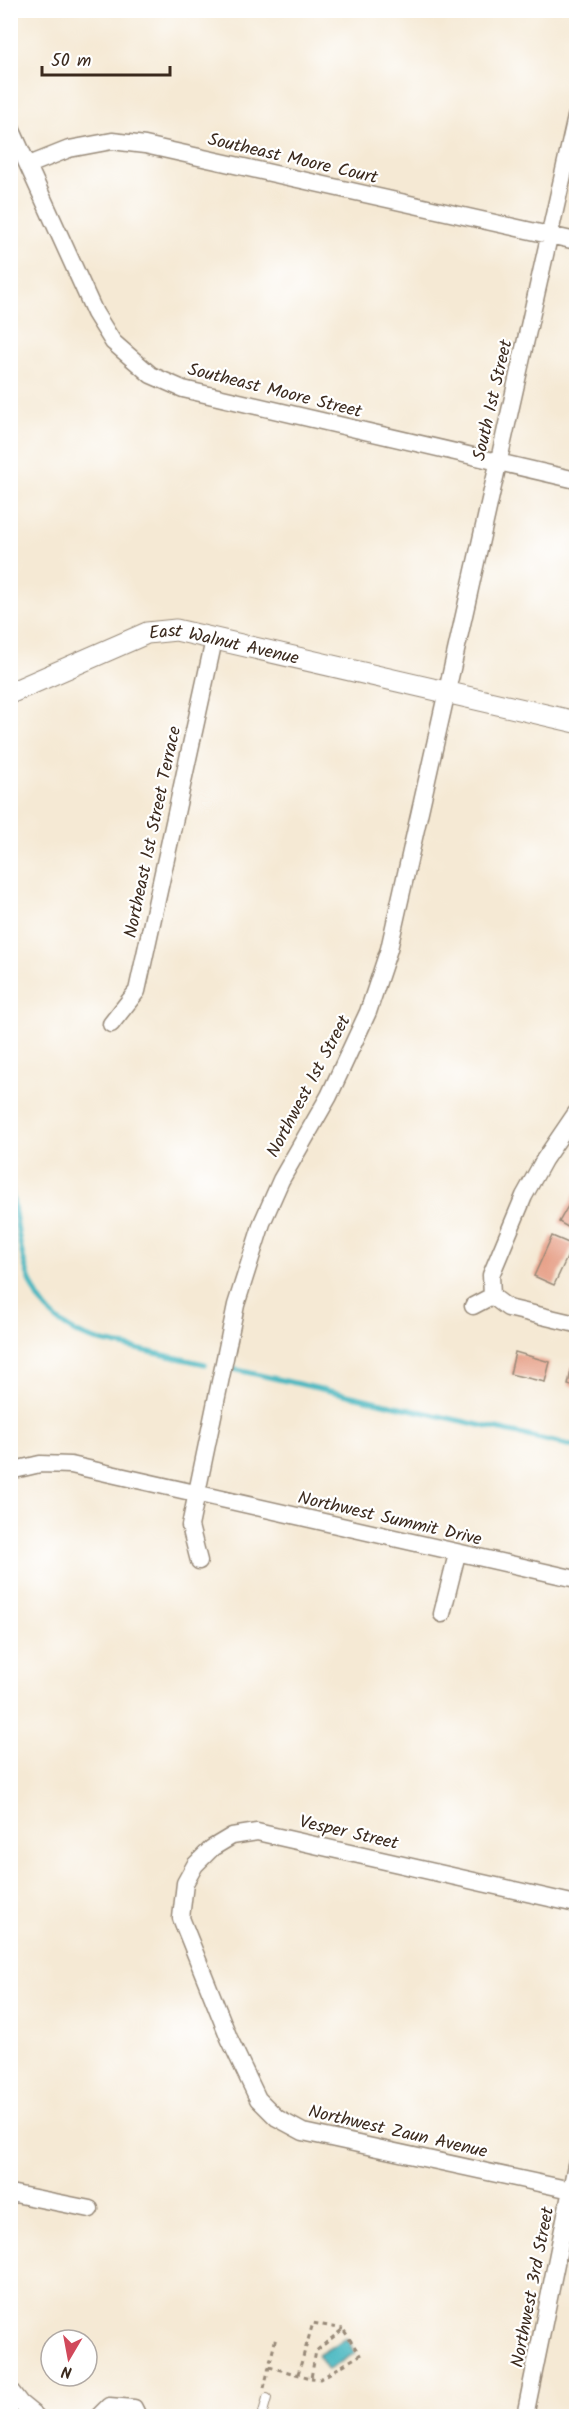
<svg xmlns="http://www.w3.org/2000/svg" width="587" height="2427" font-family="Kalam,sans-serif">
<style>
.water{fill:#48b7c0;stroke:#42706f;stroke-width:1.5}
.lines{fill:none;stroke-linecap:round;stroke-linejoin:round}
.stream{stroke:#48b7c0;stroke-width:5}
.building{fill:#e7a28a}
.service-casing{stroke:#988a79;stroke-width:10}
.minor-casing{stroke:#988a79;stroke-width:19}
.tertiary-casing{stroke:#988a79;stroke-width:23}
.path{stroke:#988a79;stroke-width:3;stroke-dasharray:4.5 4.5;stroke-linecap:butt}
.service{stroke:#fff;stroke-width:8}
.minor{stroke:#fff;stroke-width:16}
.tertiary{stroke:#fff;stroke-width:21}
.labels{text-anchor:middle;stroke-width:4.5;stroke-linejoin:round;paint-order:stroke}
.street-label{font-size:18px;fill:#3b2a1e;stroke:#fff}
</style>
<rect width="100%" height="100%" fill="#fff"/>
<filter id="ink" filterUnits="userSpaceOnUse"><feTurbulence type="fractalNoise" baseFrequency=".0167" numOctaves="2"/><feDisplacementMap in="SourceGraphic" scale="12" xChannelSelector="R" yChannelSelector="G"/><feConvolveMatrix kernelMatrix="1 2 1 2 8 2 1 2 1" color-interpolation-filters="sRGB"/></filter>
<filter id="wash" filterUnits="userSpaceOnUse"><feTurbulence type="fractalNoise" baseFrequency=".008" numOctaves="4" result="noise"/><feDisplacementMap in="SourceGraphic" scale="24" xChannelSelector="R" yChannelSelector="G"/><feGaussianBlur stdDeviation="1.35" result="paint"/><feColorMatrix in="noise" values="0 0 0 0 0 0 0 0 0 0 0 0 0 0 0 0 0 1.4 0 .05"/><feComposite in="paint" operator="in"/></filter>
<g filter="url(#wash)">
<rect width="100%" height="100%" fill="#f5e9d4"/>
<path class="water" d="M346 2338 355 2353 328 2370 318 2355Z"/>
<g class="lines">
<path class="stream" d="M10 1184C23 1250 20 1317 95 1340L205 1364
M233 1369 576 1447"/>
</g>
<g id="blocks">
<path class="building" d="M576 1192V1232L559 1222Z
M552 1236 573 1245 554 1285 534 1276Z
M515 1352 550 1362 545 1382 510 1374Z
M572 1366H576V1387L568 1385Z"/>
</g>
</g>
<g filter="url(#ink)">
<use href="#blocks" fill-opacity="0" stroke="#988a79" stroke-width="1.5"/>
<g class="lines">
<defs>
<path id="service" d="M262 2416 267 2398"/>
<path id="minor" d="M10 126 95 313 113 342 151 375 183 389 576 480
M29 165 69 149 112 141 145 145 576 241
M111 1024 137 991 214 640
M492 1296 491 1275 524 1196 544 1160 576 1113
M473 1306 492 1296 508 1308 576 1324
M10 1471 40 1464 71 1465 576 1579
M199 1561 190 1526 236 1305 262 1223 281 1180 329 1096 368 1012 389 949 576 117
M442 1614 457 1554
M571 2190 303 2132 277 2118 258 2099 229 2038 181 1918 185 1883 195 1865 212 1848 232 1836 257 1832 576 1904
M10 2193 90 2209
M10 2390 20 2403 36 2416
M99 2416 109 2406 134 2408 138 2416
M525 2416 576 2165"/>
<g id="tertiary">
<path id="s1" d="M10 693 147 633 176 630 576 722"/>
</g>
</defs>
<use href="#service" class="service-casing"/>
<use href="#minor" class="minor-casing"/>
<use href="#tertiary" class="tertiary-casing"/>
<path class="path" d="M269 2367 311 2378 316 2351 343 2329 360 2355 320 2379 311 2378
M298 2374 313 2323 343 2329
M264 2388 276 2337"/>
<use href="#service" class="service"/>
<use href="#minor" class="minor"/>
<use href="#tertiary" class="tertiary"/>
</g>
</g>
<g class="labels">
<g class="street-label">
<text transform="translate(293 158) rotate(13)" y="6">Southeast Moore Court</text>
<text transform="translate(275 390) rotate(14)" y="6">Southeast Moore Street</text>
<text transform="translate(492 400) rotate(-77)" y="6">South 1st Street</text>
<text dy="6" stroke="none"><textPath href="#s1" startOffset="228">East Walnut Avenue</textPath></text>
<text transform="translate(152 832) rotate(-78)" y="6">Northeast 1st Street Terrace</text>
<text transform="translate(308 1086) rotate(-62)" y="6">Northwest 1st Street</text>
<text transform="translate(390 1518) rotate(13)" y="6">Northwest Summit Drive</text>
<text transform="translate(349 1832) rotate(13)" y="6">Vesper Street</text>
<text transform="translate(398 2131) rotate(13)" y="6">Northwest Zaun Avenue</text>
<text transform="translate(532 2287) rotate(-79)" y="6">Northwest 3rd Street</text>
</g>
</g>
<rect width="587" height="2427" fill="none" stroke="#fff" stroke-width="36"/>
<g transform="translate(69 2358) rotate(190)"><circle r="28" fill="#ffffff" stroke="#b1aaa5" stroke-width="1.5"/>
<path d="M0-4.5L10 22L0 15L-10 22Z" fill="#d1495b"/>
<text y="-9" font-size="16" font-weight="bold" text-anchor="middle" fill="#3b2a1e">N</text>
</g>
<path d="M42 66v9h128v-9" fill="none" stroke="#3b2a1e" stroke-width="3"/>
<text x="51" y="66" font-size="18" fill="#3b2a1e" stroke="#ffffff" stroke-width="4.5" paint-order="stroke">50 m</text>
</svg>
